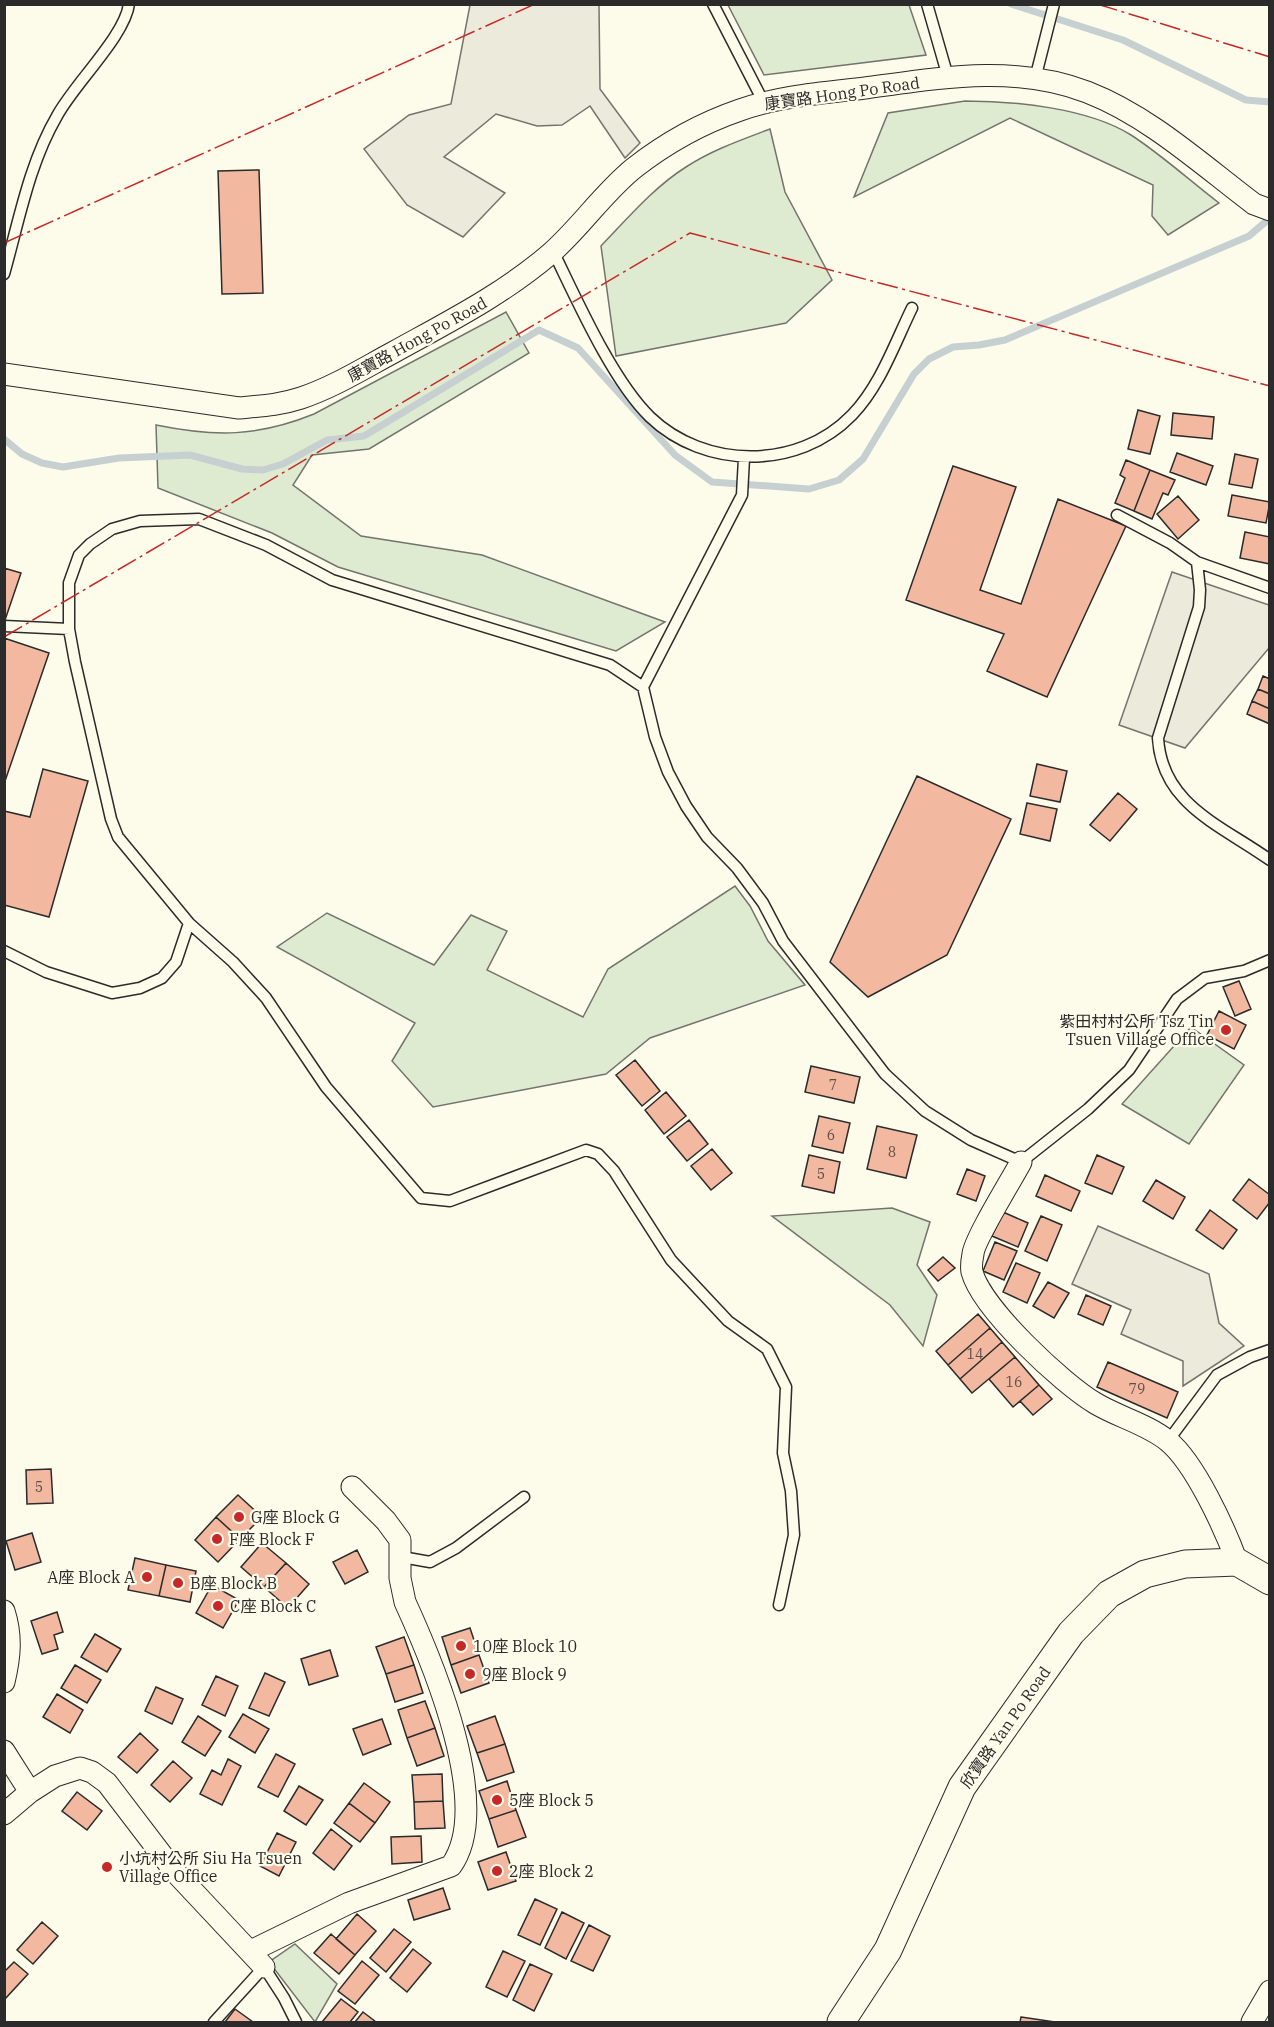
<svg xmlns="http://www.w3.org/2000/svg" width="1274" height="2027" font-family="'IBM Plex Serif','Noto Sans TC',serif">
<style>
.green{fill:#deebd1;stroke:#74746e;stroke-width:1.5}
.parking{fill:#eceadb;stroke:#74746e;stroke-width:1.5}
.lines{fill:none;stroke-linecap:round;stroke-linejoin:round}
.stream{stroke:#c7d0d0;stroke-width:7}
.building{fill:#f2b8a0;stroke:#2b2b2b;stroke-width:1.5}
.service-casing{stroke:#2b2b2b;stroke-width:13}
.minor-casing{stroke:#2b2b2b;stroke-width:23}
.tertiary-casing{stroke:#2b2b2b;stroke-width:29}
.service{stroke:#fdfbea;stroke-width:10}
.minor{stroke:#fdfbea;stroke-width:21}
.tertiary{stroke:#fdfbea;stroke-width:27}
.power{stroke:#c62828;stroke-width:1.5;stroke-dasharray:21 4.5 3 4.5;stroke-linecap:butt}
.poi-dot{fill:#c62828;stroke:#fdfbea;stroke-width:2}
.labels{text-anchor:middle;stroke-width:4.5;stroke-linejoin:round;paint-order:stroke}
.number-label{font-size:14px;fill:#5d4e48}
.street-label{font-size:16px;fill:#2b2b2b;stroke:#fdfbea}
.poi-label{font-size:16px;fill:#2b2b2b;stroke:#fdfbea;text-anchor:start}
</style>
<rect width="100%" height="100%" fill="#fdfbea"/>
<path class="green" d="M728 5H909L926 55 764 75Z
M965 101C1015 101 1088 108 1131 135 1162 155 1190 181 1219 203L1168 235 1152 216 1153 185 1010 118 854 197 888 113Z
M770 129 785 192 832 280 786 323 616 356 601 246C627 219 654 187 686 167 712 150 741 140 770 129Z
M506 312 529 353 369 449 312 455 293 485 361 536 482 555 665 622 616 651 338 567 272 533 158 488 156 425C215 437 257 437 314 414Z
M735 886 750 906 768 941 805 985 650 1038 606 1074 433 1107 392 1061 415 1023 277 947 327 913 434 965 471 915 507 931 487 970 583 1017 608 969Z
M1191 1027 1244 1065 1189 1144 1122 1104Z
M892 1208 930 1222 917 1265 937 1295 923 1346 890 1305 772 1216Z
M295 1944 337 1984 315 2022 269 1962Z"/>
<path class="parking" d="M470 5H599L600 89 640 143 625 158 590 106 562 125 537 126 496 114 444 157 505 193 463 237 407 205 364 149 409 115 451 104Z
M1172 572 1269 605V648L1185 748 1119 725Z
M1098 1226 1209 1274 1219 1323 1244 1346 1183 1386V1361L1121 1334 1131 1310 1072 1284Z"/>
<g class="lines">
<path class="stream" d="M1011 4 1123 40 1246 100 1270 102
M4 439 22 454 42 463 63 467 119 458 190 455 242 469 263 470 283 464 327 440 364 436 539 330 578 348 675 455 712 482 809 489 839 480 863 459 914 374 929 359 953 347 979 345 1005 340 1249 236 1270 218"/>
</g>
<path class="building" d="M259 170 263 293 222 294 218 171Z
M1138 410 1160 416 1150 454 1128 449Z
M1173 413 1214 417 1212 439 1171 435Z
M1177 453 1213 466 1206 485 1170 472Z
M1235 454 1258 459 1252 488 1229 484Z
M1126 460 1150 470 1134 511 1115 503 1125 478 1120 475Z
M953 466 1016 487 980 590 1021 604 1058 499 1126 526 1047 697 987 671 1004 634 906 600Z
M1150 470 1175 480 1168 495 1163 493 1152 519 1134 511Z
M1232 495 1270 502 1266 523 1228 516Z
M1178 496 1199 520 1178 539 1157 514Z
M1245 532 1270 537V564L1240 558Z
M4 568 21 573 4 623Z
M4 638 49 653 4 784Z
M1263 676 1270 679V694L1258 689Z
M1258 689 1270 694V709L1252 701Z
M1252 701 1270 709V724L1247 714Z
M1037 764 1067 771 1060 802 1030 796Z
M43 769 88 781 49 917 4 905V811L30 817Z
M917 776 1011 819 947 955 868 997 830 962Z
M1118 793 1137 809 1110 841 1090 825Z
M1027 803 1057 809 1050 841 1020 834Z
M1239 981 1251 1009 1235 1016 1223 987Z
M1219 1011 1246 1025 1234 1049 1207 1035Z
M635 1060 660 1091 642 1106 616 1075Z
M811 1066 860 1077 854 1103 805 1092Z
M666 1092 686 1116 664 1134 645 1110Z
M819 1116 850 1123 843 1153 812 1146Z
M689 1120 708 1144 687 1161 667 1137Z
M877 1126 917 1135 906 1178 867 1169Z
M712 1149 732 1173 711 1190 691 1166Z
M809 1155 840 1162 834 1193 802 1186Z
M1097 1155 1124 1167 1112 1194 1085 1183Z
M967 1169 985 1176 976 1201 957 1194Z
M1045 1175 1080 1191 1071 1211 1036 1196Z
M1249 1179 1270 1195V1202L1257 1219 1233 1200Z
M1156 1180 1185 1197 1173 1219 1143 1201Z
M1210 1210 1237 1230 1223 1249 1196 1230Z
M1003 1212 1028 1223 1018 1247 992 1236Z
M1041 1216 1062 1225 1047 1261 1025 1251Z
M995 1242 1017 1251 1004 1280 983 1271Z
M943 1257 955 1268 938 1281 928 1270Z
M1016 1263 1040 1273 1027 1303 1003 1292Z
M1048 1282 1069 1293 1054 1318 1033 1306Z
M1086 1295 1111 1306 1103 1325 1078 1314Z
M978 1314 990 1328 948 1365 936 1351Z
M990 1328 1002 1342 960 1379 948 1365Z
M1002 1342 1015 1357 972 1393 960 1379Z
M1015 1357 1039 1385 1013 1407 989 1379Z
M1108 1362 1178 1392 1167 1418 1097 1387Z
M1039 1385 1052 1399 1033 1415 1020 1401Z
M51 1469 53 1503 27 1504 26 1470Z
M238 1495 262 1517 240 1539 216 1517Z
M216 1517 240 1539 218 1562 195 1540Z
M32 1533 41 1562 15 1570 6 1541Z
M262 1543 286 1563 264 1587 241 1567Z
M357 1550 368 1572 345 1584 333 1562Z
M135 1558 166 1565 159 1596 128 1590Z
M286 1563 309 1584 288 1608 264 1587Z
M166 1565 196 1571 190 1602 159 1596Z
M212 1585 239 1600 223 1628 196 1613Z
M57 1612 63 1632 54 1635 58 1649 42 1654 31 1621Z
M470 1628 479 1655 451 1665 442 1637Z
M95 1634 121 1649 107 1672 81 1657Z
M404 1637 414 1665 386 1674 376 1647Z
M330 1650 338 1676 309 1685 301 1659Z
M479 1655 489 1683 461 1693 451 1665Z
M75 1665 101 1680 87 1703 61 1688Z
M414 1665 423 1693 395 1702 386 1674Z
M265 1673 285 1682 269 1716 249 1708Z
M216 1676 238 1686 225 1716 202 1705Z
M156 1687 183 1699 172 1724 145 1711Z
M57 1694 83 1710 70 1733 43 1717Z
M425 1701 435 1728 407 1738 398 1710Z
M243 1714 269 1729 255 1753 229 1737Z
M198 1716 221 1731 205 1756 182 1742Z
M495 1716 505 1744 477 1753 467 1726Z
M382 1719 391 1744 363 1755 353 1729Z
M435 1728 444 1756 417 1766 407 1738Z
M140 1733 158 1750 137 1773 118 1757Z
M505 1744 514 1772 487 1781 477 1753Z
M276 1754 295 1764 278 1797 258 1787Z
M228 1759 241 1766 222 1805 200 1794 212 1770 221 1775Z
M173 1761 192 1778 170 1802 151 1785Z
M442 1774 443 1801 414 1802 412 1775Z
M507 1781 516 1810 489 1819 479 1791Z
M364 1783 390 1802 375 1823 349 1803Z
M299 1786 323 1800 306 1825 284 1811Z
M77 1792 102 1811 87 1830 62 1811Z
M443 1801 445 1828 415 1829 414 1802Z
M349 1803 375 1823 360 1842 334 1823Z
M516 1810 526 1837 498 1847 489 1819Z
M331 1829 352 1846 334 1870 313 1853Z
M277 1833 296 1842 279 1876 260 1866Z
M421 1836 422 1862 392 1864 391 1837Z
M506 1852 516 1881 488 1890 478 1862Z
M443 1888 450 1909 414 1920 408 1900Z
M535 1899 557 1909 540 1945 518 1935Z
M562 1912 584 1923 566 1959 545 1948Z
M357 1914 376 1931 355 1955 336 1939Z
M42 1922 58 1936 33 1964 17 1950Z
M589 1925 610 1936 593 1971 571 1961Z
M394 1929 411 1942 386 1972 370 1958Z
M331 1934 355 1955 339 1974 314 1953Z
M413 1949 431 1963 407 1992 390 1978Z
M503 1951 525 1961 507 1997 486 1987Z
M362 1961 379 1975 355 2004 338 1991Z
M14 1962 28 1974 4 2000V1972Z
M530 1964 552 1974 534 2011 513 2000Z
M341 1999 358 2012 350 2022H322Z
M235 2009 253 2022H225Z
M363 2012 376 2022H355Z
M1021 2017 1055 2022H1020Z"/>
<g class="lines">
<defs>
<path id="service" d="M713 4 764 103
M927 4 948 77
M1035 79 1054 4
M553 251C577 300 612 380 650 417 704 469 798 471 852 415 880 386 894 345 912 308
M4 274C19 221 29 164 57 116 74 84 125 36 129 4
M744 458 742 495 643 687 655 737 668 772 686 806 707 837 737 868 763 903 783 941 885 1074 925 1111 971 1140 1021 1162 1088 1109 1129 1070 1177 999 1205 978 1244 971 1270 960
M1117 515 1170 543 1197 562 1200 590 1199 607 1158 738C1162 805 1221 825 1270 860
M1197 562 1270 588
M4 626 69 629
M643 687 610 665 332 580 266 545 199 519 140 521 112 529 90 544 79 555 69 583V629L75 662 111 819 118 837 189 923 233 962 266 998 326 1087 421 1198 450 1201 586 1150 598 1154 614 1171 671 1260 728 1321 767 1349 786 1387 783 1453 791 1491 794 1535 779 1605
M4 951 46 972 112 993 140 988 162 978 176 962 189 923
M1168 1441 1217 1375 1250 1357 1270 1350
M402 1557 430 1562 456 1548 524 1497
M214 2022 264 1967 284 1998 296 2022"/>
<path id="minor" d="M4 374 239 408C260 406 280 405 301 398 334 387 364 368 394 352 448 322 502 295 550 254 580 228 603 193 634 168 666 143 702 123 740 110 780 96 823 93 865 88 939 78 1014 64 1087 92 1149 116 1201 164 1254 204L1270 210
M1021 1162C1012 1179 974 1240 973 1254 972 1259 971 1267 972 1272 982 1309 1063 1384 1095 1403 1118 1417 1147 1424 1168 1441 1195 1463 1225 1529 1237 1562
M4 1611C12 1636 10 1657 4 1682
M4 1751 30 1792
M4 1814 30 1792 55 1776 80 1768 92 1772 107 1783 175 1872 264 1967
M251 1951 349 1903 451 1866C494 1807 433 1663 405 1602L400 1578V1540L386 1521 352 1487
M1252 2022 1270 1991"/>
<path id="tertiary" d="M841 2022 888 1950 962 1787 1071 1633 1109 1594 1145 1574 1185 1564 1237 1562 1270 1581"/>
</defs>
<use href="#service" class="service-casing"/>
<use href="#minor" class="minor-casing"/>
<use href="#tertiary" class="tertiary-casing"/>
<use href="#service" class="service"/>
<use href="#minor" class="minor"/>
<use href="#tertiary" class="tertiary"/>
<path class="power" d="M1097 4 1270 57
M4 243 535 4
M4 637 690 233 1270 386"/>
</g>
<g class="poi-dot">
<circle cx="1226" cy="1030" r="6"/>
<circle cx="239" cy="1517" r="6"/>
<circle cx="217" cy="1539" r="6"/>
<circle cx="147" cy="1577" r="6"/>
<circle cx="178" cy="1583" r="6"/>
<circle cx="218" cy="1606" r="6"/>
<circle cx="461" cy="1646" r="6"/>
<circle cx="470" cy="1674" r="6"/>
<circle cx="497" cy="1800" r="6"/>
<circle cx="107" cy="1867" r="6"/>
<circle cx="497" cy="1871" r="6"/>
</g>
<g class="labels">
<g class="number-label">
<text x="833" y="1090">7</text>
<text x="831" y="1140">6</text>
<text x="892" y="1157">8</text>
<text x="821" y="1179">5</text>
<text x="975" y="1359">14</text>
<text x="1014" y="1387">16</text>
<text x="1137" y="1394">79</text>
<text x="39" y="1492">5</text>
</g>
<g class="street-label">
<text transform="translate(842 93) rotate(-8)" y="6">康寶路 Hong Po Road</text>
<text transform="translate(417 339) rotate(-29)" y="6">康寶路 Hong Po Road</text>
<text transform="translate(1005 1727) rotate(-55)" y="6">欣寶路 Yan Po Road</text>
</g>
<g class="poi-label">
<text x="1214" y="1027" text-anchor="end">紫田村村公所 Tsz Tin<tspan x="1214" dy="18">Tsuen Village Office</tspan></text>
<text x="251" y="1523">G座 Block G</text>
<text x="229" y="1545">F座 Block F</text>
<text x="135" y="1583" text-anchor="end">A座 Block A</text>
<text x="190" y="1589">B座 Block B</text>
<text x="230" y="1612">C座 Block C</text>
<text x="473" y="1652">10座 Block 10</text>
<text x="482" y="1680">9座 Block 9</text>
<text x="509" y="1806">5座 Block 5</text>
<text x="119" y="1864">小坑村公所 Siu Ha Tsuen<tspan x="119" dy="18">Village Office</tspan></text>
<text x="509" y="1877">2座 Block 2</text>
</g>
</g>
<rect width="1274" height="2027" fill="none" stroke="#2b2b2b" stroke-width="12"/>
</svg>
